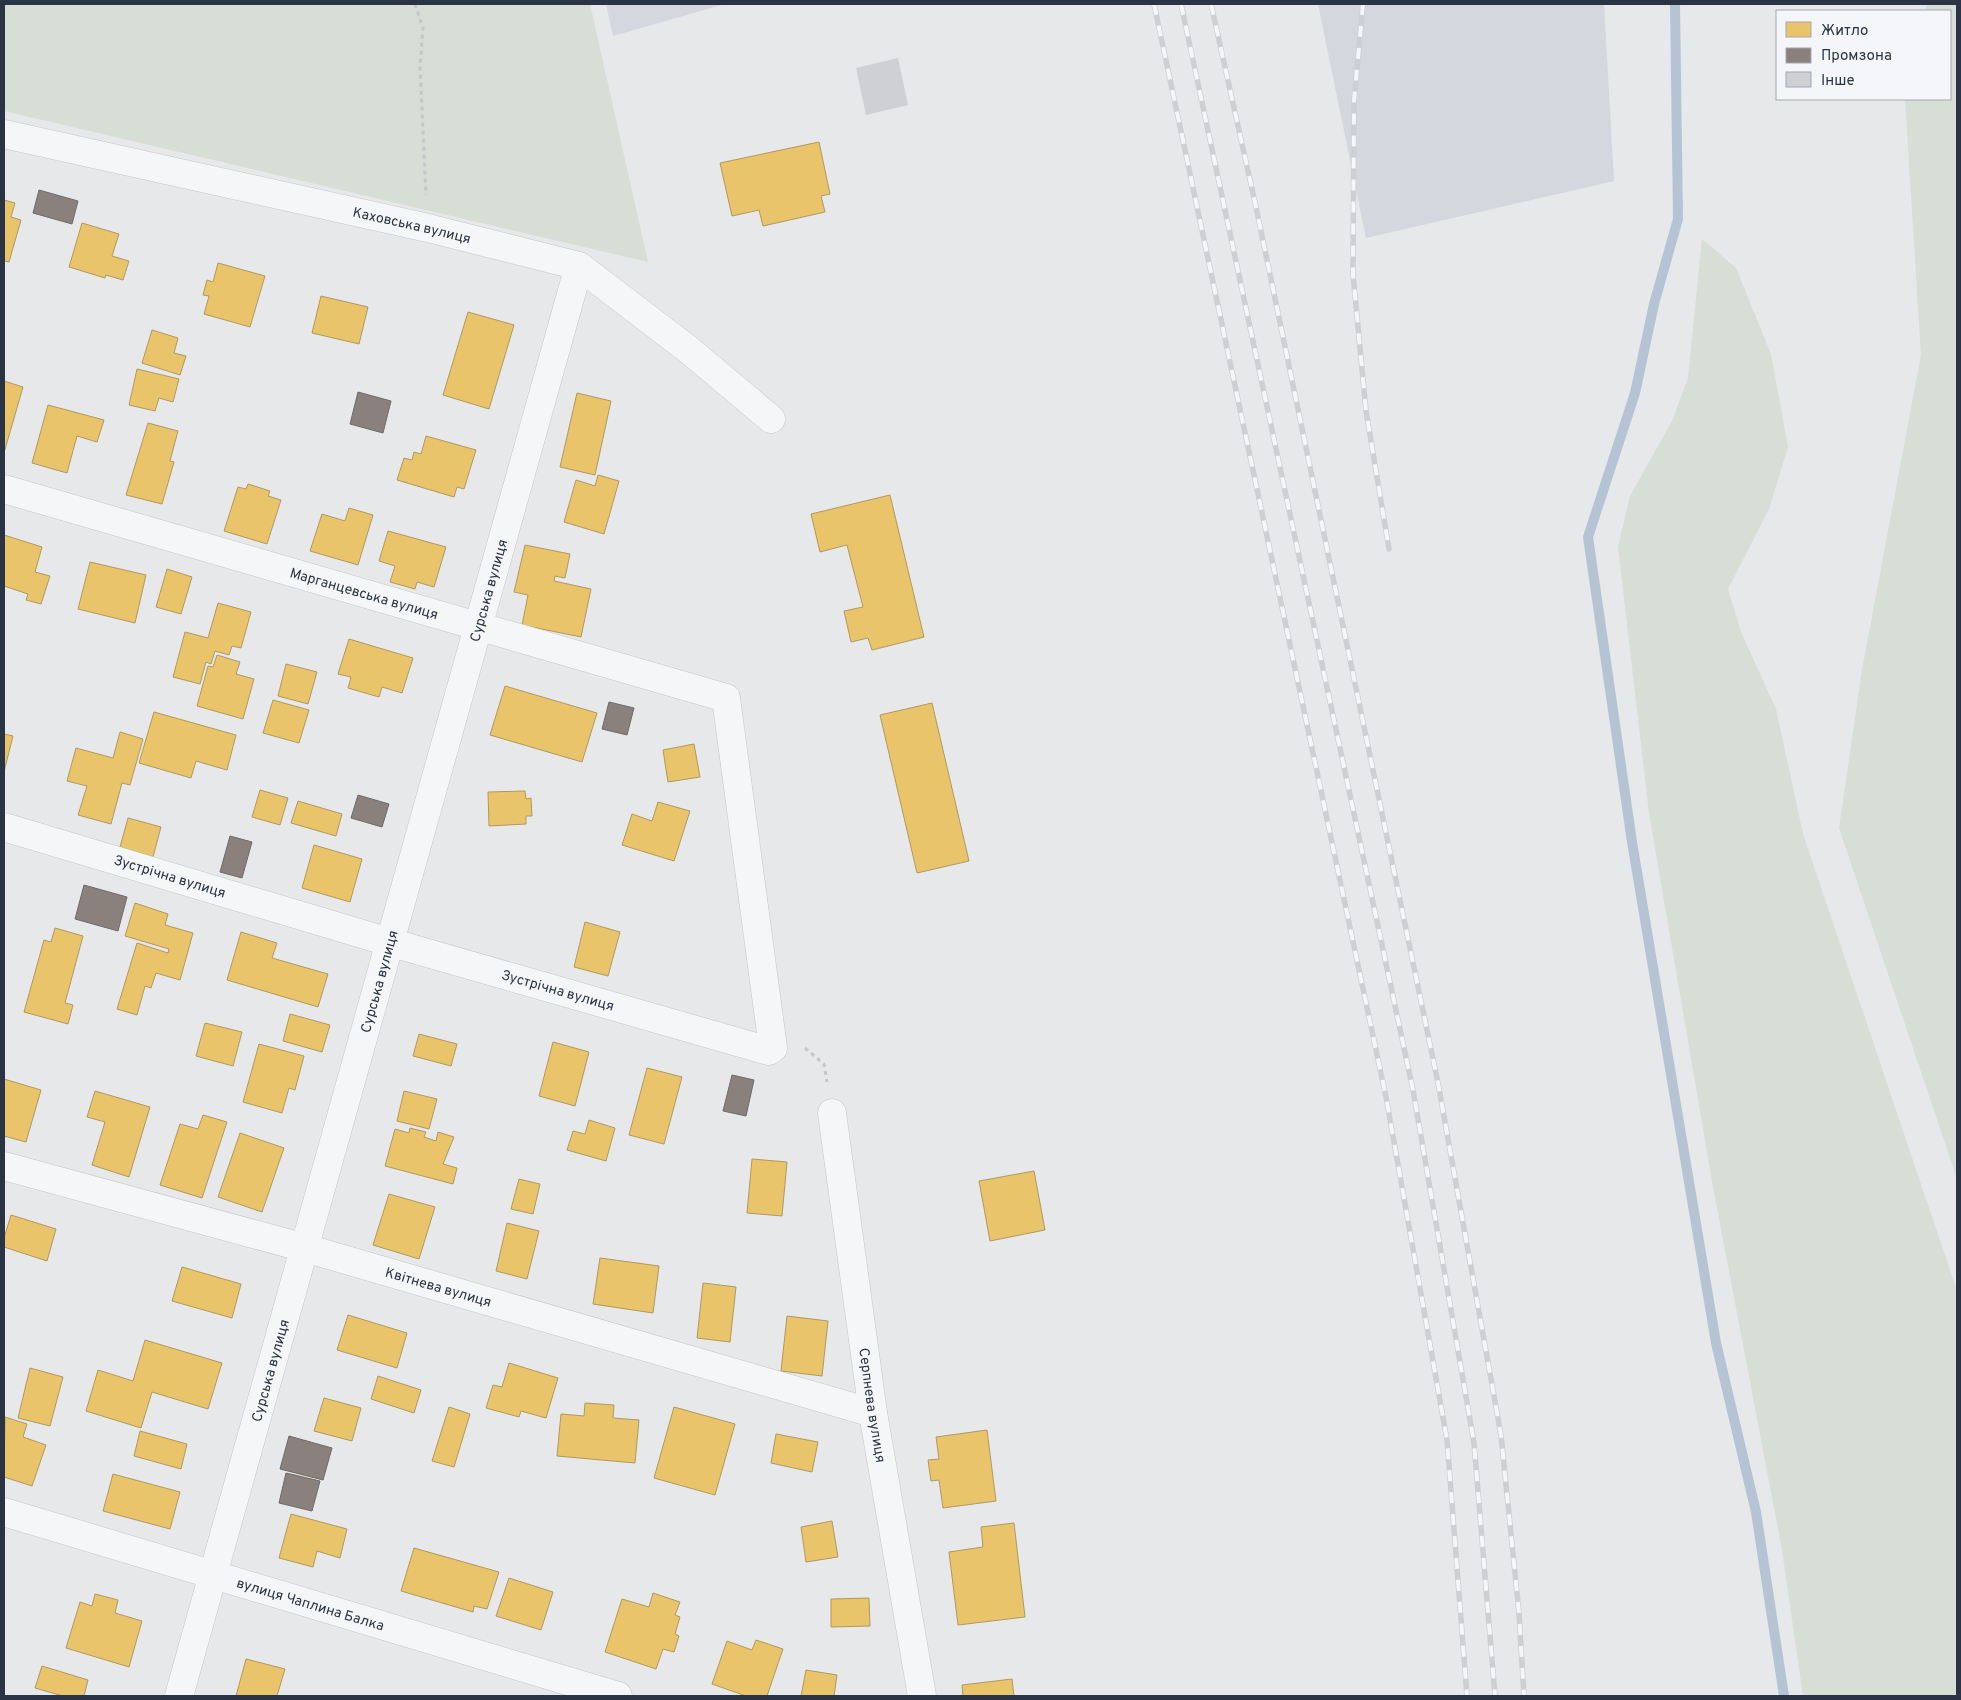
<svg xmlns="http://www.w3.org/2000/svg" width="1961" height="1700" font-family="Overpass,sans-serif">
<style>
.built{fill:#d4d7dd}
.green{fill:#d6ded6}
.homes{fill:#e9c46a;stroke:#b0995f}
.industry{fill:#8a817c;stroke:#6e6a6c}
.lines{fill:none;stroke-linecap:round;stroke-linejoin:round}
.stream{stroke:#b4c4d5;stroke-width:10}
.building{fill:#ced0d3}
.minor-casing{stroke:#c4c6c8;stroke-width:29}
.path{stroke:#c5c6ca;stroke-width:3;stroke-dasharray:4 4;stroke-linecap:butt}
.minor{stroke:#f5f6f7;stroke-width:28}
.rail-casing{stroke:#cecfd2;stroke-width:5.5}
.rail{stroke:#f4f6f9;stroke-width:4;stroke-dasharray:11;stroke-linecap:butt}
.labels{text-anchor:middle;stroke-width:5;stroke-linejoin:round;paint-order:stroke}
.street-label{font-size:14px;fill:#2b3445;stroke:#f4f6f9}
</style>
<rect width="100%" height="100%" fill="#e6e8ea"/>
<path class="built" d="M606 4H725L613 36Z
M1318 4H1604L1614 181 1366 238Z"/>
<path class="green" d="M4 4H590L648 262 4 111Z
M1927 4H1957V1179L1839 828 1862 670 1921 355 1905 99H1950V11H1925Z
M1702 239 1736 268 1771 354 1788 447 1769 509 1728 589 1741 632 1776 709 1803 834 1957 1291V1696H1803L1782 1550 1713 1187 1649 813 1618 547 1630 496 1672 421 1688 378Z"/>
<path class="homes" d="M819 142 830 194 821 196 825 212 763 226 759 210 732 216 720 163Z
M4 200 15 203 11 217 21 220 9 262 4 261Z
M82 223 119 234 112 256 129 261 123 280 106 275 105 278 69 267Z
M218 263 265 276 250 327 204 314 209 296 203 295 207 280 213 282Z
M321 296 368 307 359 344 312 333Z
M468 312 514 325 489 409 443 395Z
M152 330 178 338 174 353 186 356 180 375 142 363Z
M137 369 179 379 173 402 159 398 155 411 129 405Z
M4 381 23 387 4 453Z
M577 393 611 401 595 475 560 467Z
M48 405 104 420 97 442 77 436 67 473 32 463Z
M148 423 178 431 170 461 174 462 162 504 126 495Z
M426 436 476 450 464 489 457 487 454 497 397 480 404 458 412 460 414 452 421 454Z
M598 475 619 481 604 534 564 522 576 480 595 486Z
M248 484 270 491 268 496 281 500 267 544 224 531 238 487 246 489Z
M890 495 924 637 872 650 868 638 851 642 844 611 863 607 847 545 820 552 811 514Z
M349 508 373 515 358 565 310 551 322 514 345 521Z
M388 531 446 547 434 587 417 582 415 589 390 582 395 566 379 561Z
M4 535 42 547 35 572 50 576 41 604 26 600 28 594 4 586Z
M525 545 570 554 565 578 555 576 554 581 591 589 581 637 522 625 528 595 514 592Z
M90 562 146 575 135 623 78 609Z
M167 569 192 577 181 614 156 607Z
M218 603 251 612 241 648 232 646 229 655 215 651 211 664 206 662 200 684 173 677 185 632 208 638Z
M349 639 413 658 402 693 382 687 379 697 348 688 351 677 338 674Z
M217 655 240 662 236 674 254 679 243 719 197 706 208 666 213 667Z
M286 664 317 672 308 704 278 696Z
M505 686 597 713 582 762 490 735Z
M273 700 309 710 299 743 263 733Z
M932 703 969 861 917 873 880 715Z
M154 712 236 735 227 770 196 761 191 778 139 763Z
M120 732 143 739 130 785 122 783 111 824 78 815 87 786 67 781 76 748 113 758Z
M4 734 13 736 4 772Z
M694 744 700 777 668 782 663 750Z
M260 790 288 798 280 825 252 817Z
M525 791 526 799 531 798 532 816H526V824L489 826 488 792Z
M298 801 342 814 336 836 291 823Z
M658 802 690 811 674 861 622 845 632 814 652 821Z
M128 818 161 827 153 857 120 847Z
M314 845 362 859 350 902 302 888Z
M135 903 168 914 165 925 193 933 180 980 156 973 151 988 145 986 137 1015 117 1009 137 943 168 953 169 949 125 936Z
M585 922 620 932 608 976 574 967Z
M55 928 83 936 65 1003 73 1005 68 1024 24 1012 44 940 51 942Z
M241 932 277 943 272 958 328 974 318 1007 227 980Z
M290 1014 330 1025 322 1052 283 1041Z
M205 1023 242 1032 233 1066 196 1056Z
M419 1034 457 1044 451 1066 413 1056Z
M553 1042 589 1052 575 1106 539 1096Z
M259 1044 304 1056 295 1090 289 1088 282 1113 243 1102Z
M647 1068 682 1077 664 1144 629 1135Z
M4 1079 41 1090 26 1142 4 1136Z
M95 1091 150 1107 129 1177 92 1165 105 1122 87 1117Z
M404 1091 437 1099 429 1129 397 1121Z
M203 1115 227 1122 202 1198 160 1185 180 1124 198 1129Z
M589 1120 615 1128 606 1161 567 1150 573 1131 585 1134Z
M410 1128 426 1132 424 1137 436 1141 438 1132 454 1137 443 1164 457 1168 453 1184 385 1166 395 1129 409 1133Z
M240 1133 284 1148 262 1212 218 1197Z
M752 1159 787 1162 782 1216 747 1213Z
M1034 1171 1045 1230 990 1241 979 1181Z
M519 1179 540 1184 533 1214 511 1209Z
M389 1194 435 1207 419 1259 373 1245Z
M11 1215 56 1229 47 1261 4 1247V1238Z
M507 1223 539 1231 527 1279 496 1271Z
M600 1258 659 1266 653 1313 593 1304Z
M182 1267 241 1284 232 1318 172 1301Z
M703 1283 736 1287 730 1342 697 1338Z
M348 1315 407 1333 397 1368 337 1350Z
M787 1316 828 1321 822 1376 781 1371Z
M145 1340 222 1363 208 1409 152 1392 141 1428 86 1411 98 1370 133 1381Z
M509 1363 558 1378 546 1418 521 1411 519 1417 486 1408 493 1385 502 1387Z
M30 1368 63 1377 50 1426 18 1418Z
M378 1376 421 1390 414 1413 371 1399Z
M324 1398 361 1408 352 1441 314 1431Z
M585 1403 614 1405 613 1418 639 1420 635 1463 557 1456 561 1414 584 1416Z
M449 1407 470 1414 454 1467 432 1461Z
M674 1407 735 1424 715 1495 654 1478Z
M5 1417 27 1424 23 1437 46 1445 32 1486 4 1477Z
M987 1430 996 1501 943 1508 939 1480 931 1481 928 1460 939 1459 936 1437Z
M140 1431 187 1444 181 1469 134 1456Z
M776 1434 818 1442 812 1472 771 1463Z
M113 1474 180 1492 170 1529 103 1511Z
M291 1514 347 1529 340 1558 317 1551 313 1567 279 1558Z
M832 1521 838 1557 806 1562 801 1527Z
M1014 1523 1025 1617 958 1625 949 1552 983 1547 981 1527Z
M414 1548 499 1572 487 1609 474 1606 473 1612 401 1591Z
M509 1578 553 1592 541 1630 496 1616Z
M653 1593 680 1602 675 1615 680 1617 675 1634 679 1636 674 1652 663 1649 656 1669 605 1652 622 1599 649 1607Z
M95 1594 118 1600 115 1613 142 1621 129 1667 66 1648 80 1602 92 1606Z
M869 1598 870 1626 831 1627V1599Z
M756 1640 783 1649 767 1696H746L712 1684 727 1641 752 1650Z
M246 1659 285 1669 277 1696H236Z
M42 1666 88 1680 84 1696H63L35 1688Z
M806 1670 837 1675 834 1696H801Z
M1012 1679 1014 1696H963L962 1685Z"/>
<path class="industry" d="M39 190 78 201 72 224 33 213Z
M358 392 391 401 383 433 350 424Z
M609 702 634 708 627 735 602 729Z
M358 795 389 804 382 827 351 818Z
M230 836 252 842 242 878 220 872Z
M84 885 127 897 118 931 75 919Z
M732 1075 754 1080 746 1116 723 1111Z
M289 1436 332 1448 323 1480 280 1469Z
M286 1473 320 1481 312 1511 279 1503Z"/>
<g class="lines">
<path class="stream" d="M1675 4 1678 219 1654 304 1635 393 1588 537 1632 842 1716 1343 1756 1512 1784 1696"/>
</g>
<path class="building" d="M898 58 908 105 866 115 856 68Z"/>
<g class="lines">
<defs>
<g id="minor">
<path id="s1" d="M4 134 428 228 579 266 689 350 771 419"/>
<path id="s2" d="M4 489 726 698 773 1048 769 1051 389 942 4 827"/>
<path id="s3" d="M832 1113 873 1413 922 1696"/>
<path id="s4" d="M4 1166 305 1248 873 1413"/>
<path id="s5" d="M4 1512 618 1696"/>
<path id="s6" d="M179 1696 579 266"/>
</g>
</defs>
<use href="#minor" class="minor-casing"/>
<path class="path" d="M415 4 423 28 420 67 426 195
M805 1048 824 1064 827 1082"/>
<use href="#minor" class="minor"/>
<defs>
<path id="rail" d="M1154 4 1386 1097 1447 1440 1467 1696
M1181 4 1413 1090 1474 1443 1495 1696
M1211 4 1256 207 1438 1083 1501 1435 1519 1613 1524 1696
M1363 4 1354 101 1353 274 1366 411 1389 549"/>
</defs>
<use href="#rail" class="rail-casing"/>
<use href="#rail" class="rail"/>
</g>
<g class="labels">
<g class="street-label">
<text dy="5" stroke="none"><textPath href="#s1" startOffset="418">Каховська вулиця</textPath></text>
<text dy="5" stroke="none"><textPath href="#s6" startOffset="1148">Сурська вулиця</textPath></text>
<text dy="5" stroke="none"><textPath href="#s2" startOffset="375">Марганцевська вулиця</textPath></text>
<text transform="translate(170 876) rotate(17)" y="5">Зустрічна вулиця</text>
<text dy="5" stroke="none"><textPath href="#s6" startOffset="742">Сурська вулиця</textPath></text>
<text transform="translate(558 990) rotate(16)" y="5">Зустрічна вулиця</text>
<text dy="5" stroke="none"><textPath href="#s4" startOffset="451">Квітнева вулиця</textPath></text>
<text dy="5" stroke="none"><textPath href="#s6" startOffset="338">Сурська вулиця</textPath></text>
<text dy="5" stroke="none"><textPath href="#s3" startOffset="295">Серпнева вулиця</textPath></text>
<text dy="5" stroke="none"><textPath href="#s5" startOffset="320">вулиця Чаплина Балка</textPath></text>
</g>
</g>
<rect width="1961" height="1700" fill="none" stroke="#2b3445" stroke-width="10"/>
<rect x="1776" y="10" width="175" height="90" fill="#f4f6f9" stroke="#a4a8b1"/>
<rect x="1786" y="22" width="25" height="15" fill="#e9c46a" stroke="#a4a8b1"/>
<text x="1821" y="35" font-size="15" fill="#2b3445">Житло</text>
<rect x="1786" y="48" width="25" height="15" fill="#8a817c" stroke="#a4a8b1"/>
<text x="1821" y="60" font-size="15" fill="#2b3445">Промзона</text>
<rect x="1786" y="72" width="25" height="15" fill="#ced0d3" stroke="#a4a8b1"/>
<text x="1821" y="85" font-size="15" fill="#2b3445">Інше</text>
</svg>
